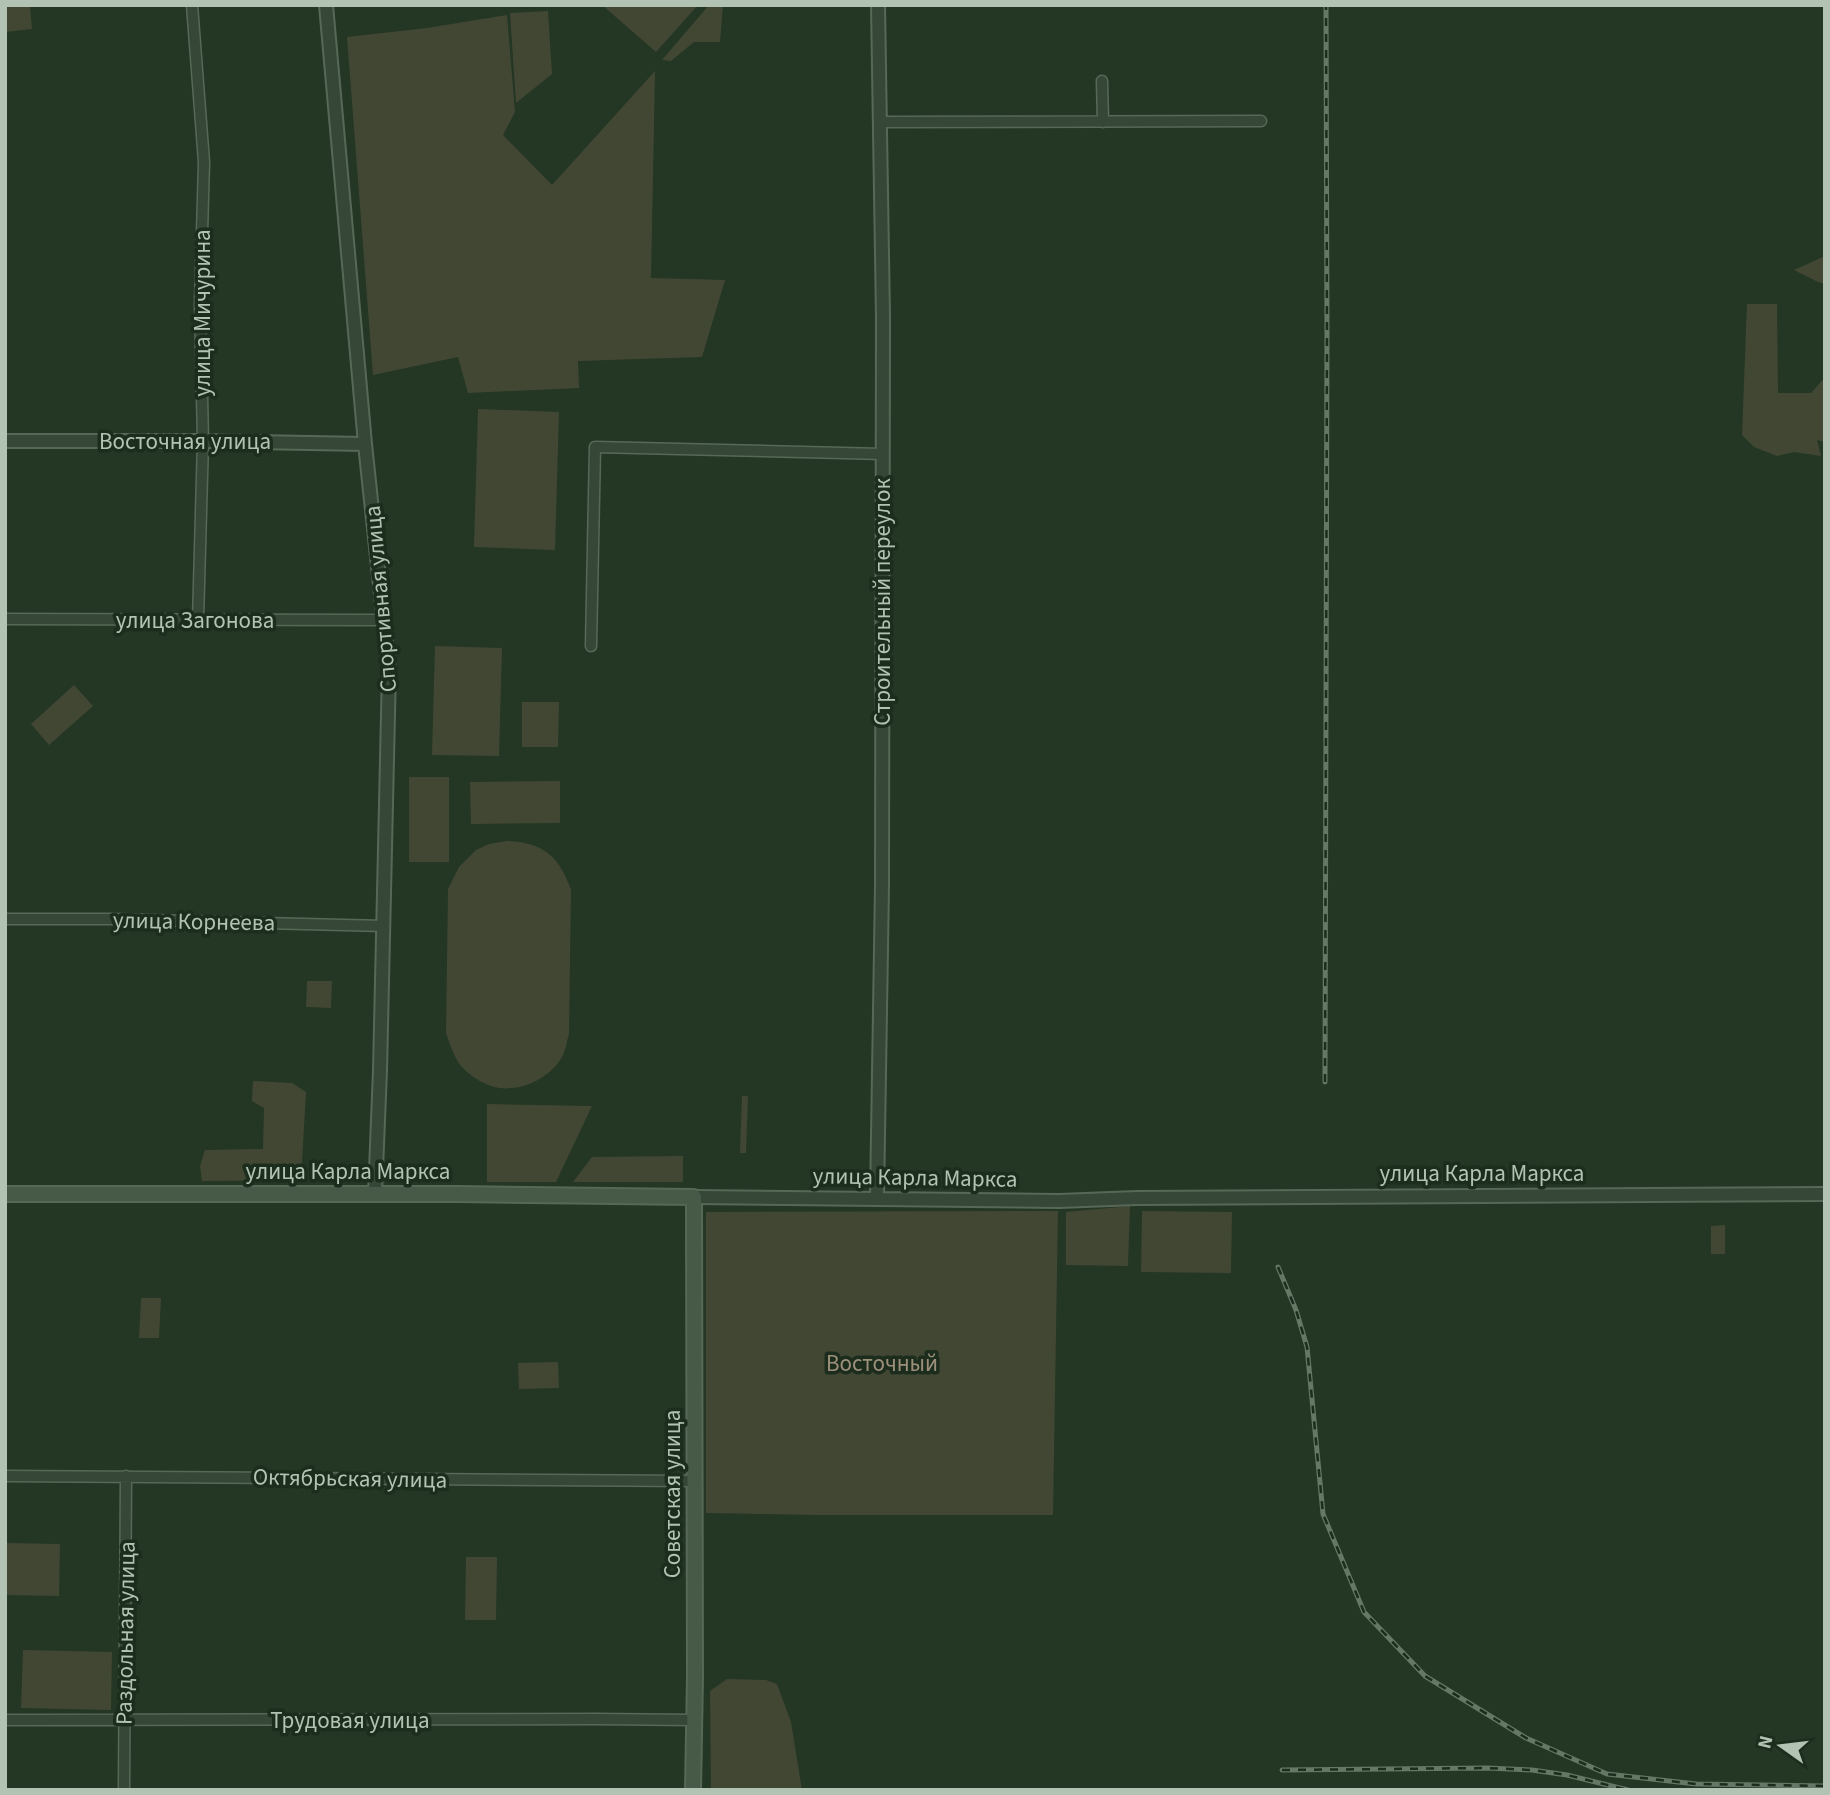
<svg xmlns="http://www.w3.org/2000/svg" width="1830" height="1795" font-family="'Source Sans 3',sans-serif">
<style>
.green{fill:#424734}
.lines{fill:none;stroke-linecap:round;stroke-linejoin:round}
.minor-casing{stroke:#576858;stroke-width:13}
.tertiary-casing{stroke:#576858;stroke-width:16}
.secondary-casing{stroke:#576858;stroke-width:18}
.minor{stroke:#374737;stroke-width:10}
.tertiary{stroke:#374737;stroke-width:12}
.secondary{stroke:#465a47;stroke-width:14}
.rail-casing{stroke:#657865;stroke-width:5}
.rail{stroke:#1c2c1d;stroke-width:2.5;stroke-dasharray:8;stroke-linecap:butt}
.labels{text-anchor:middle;stroke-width:7;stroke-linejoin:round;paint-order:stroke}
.street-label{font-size:23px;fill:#b2c3b3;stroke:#1c2c1d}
.park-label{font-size:23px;fill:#9c907b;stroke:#1c2c1d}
</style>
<rect width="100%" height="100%" fill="#243624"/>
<path class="green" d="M5 5H30L32 29 5 32Z
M602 5H698L656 52Z
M709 5H723L720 42H694L671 61 662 60Z
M548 11 552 74 516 103 510 13Z
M507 15 515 112 503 135 552 185 655 71 651 278 725 280 702 357 578 361 579 388 468 393 458 357 373 375 347 37 427 28Z
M1825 256V284L1818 282 1794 270Z
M1747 304H1777L1778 393H1811L1825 377V442L1817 440 1821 456 1794 452 1777 456 1754 447 1742 435Z
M478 409 559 412 555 550 474 547Z
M435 646 502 648 499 756 432 755Z
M74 685 93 706 49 745 31 724Z
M522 702H559L558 747H522Z
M409 777H449V862H409Z
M560 781V823L471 824 470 782Z
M507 841C544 843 559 856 571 890L569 1034C567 1040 566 1049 563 1055 552 1077 524 1091 499 1088 486 1086 471 1077 462 1067 454 1058 450 1044 446 1033L448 889 459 867 476 850 489 844Z
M307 981H332L331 1008 306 1007Z
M253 1081 292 1083 306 1092 301 1180 202 1181 200 1166 205 1150 263 1149 264 1108 252 1101Z
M742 1096H748L746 1153H740Z
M487 1104 592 1106 556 1182H487Z
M683 1156V1182H573L592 1157Z
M1130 1206 1128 1266 1066 1265V1212Z
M1058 1211 1053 1515H817L706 1513V1212Z
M1142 1211 1232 1212 1231 1273 1141 1272Z
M1725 1225V1254H1711V1226Z
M141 1298H161L159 1338H139Z
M558 1362 559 1388 519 1389 518 1363Z
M5 1543 60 1544 59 1596 5 1595Z
M466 1557H497L496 1620H465Z
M23 1650 112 1652 111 1710 21 1708Z
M727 1679 766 1680 777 1684 791 1722 802 1790H711L710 1691Z"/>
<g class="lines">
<defs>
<path id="minor" d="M192 5 204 162 200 304 203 441 198 620
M1102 81 1103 122
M880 122 1261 121
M5 619 384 620
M591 646 595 447 883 454
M5 919H109L384 926
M5 1476 694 1481
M5 1720 596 1719 694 1720
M124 1790 126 1476"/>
<path id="tertiary" d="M326 5 365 444 389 670 380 1071 375 1194
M5 441H203L365 444
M694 1197 1059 1201 1137 1198 1825 1194
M877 1198 882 886 883 317 878 5"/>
<path id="secondary" d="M5 1194H456L694 1197 695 1677 693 1790"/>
</defs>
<use href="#minor" class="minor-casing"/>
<use href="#tertiary" class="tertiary-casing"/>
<use href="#secondary" class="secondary-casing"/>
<use href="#minor" class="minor"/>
<use href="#tertiary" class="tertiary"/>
<use href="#secondary" class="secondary"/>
<defs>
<path id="rail" d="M1325 1082 1327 333 1326 5
M1278 1267 1296 1310 1307 1347 1323 1514 1364 1612 1425 1676 1526 1738 1607 1774 1696 1784 1825 1786
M1282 1770 1487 1768 1532 1770 1567 1775 1628 1790"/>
</defs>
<use href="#rail" class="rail-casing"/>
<use href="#rail" class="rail"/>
</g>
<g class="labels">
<g class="street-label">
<text transform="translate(202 313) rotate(-90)" y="8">улица Мичурина</text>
<text x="185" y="449">Восточная улица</text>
<text transform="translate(380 599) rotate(-95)" y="8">Спортивная улица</text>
<text transform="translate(882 602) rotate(-90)" y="8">Строительный переулок</text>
<text x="195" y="628">улица Загонова</text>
<text transform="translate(194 921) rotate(1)" y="8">улица Корнеева</text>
<text x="348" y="1179">улица Карла Маркса</text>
<text x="1482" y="1181">улица Карла Маркса</text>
<text transform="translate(915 1177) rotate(1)" y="8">улица Карла Маркса</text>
<text transform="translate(350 1478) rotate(1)" y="8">Октябрьская улица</text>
<text transform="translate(672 1494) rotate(-90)" y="8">Советская улица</text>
<text transform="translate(125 1633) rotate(-89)" y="8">Раздольная улица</text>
<text x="350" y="1728">Трудовая улица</text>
</g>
<g class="park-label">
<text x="882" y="1371">Восточный</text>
</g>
</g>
<rect width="1830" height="1795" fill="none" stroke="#b2c3b3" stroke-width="14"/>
<g transform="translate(1781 1746) rotate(284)" stroke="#1c2c1d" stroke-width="5" paint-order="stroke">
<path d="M0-5L12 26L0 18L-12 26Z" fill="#b2c3b3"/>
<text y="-10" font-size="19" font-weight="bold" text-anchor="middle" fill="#b2c3b3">N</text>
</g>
</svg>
